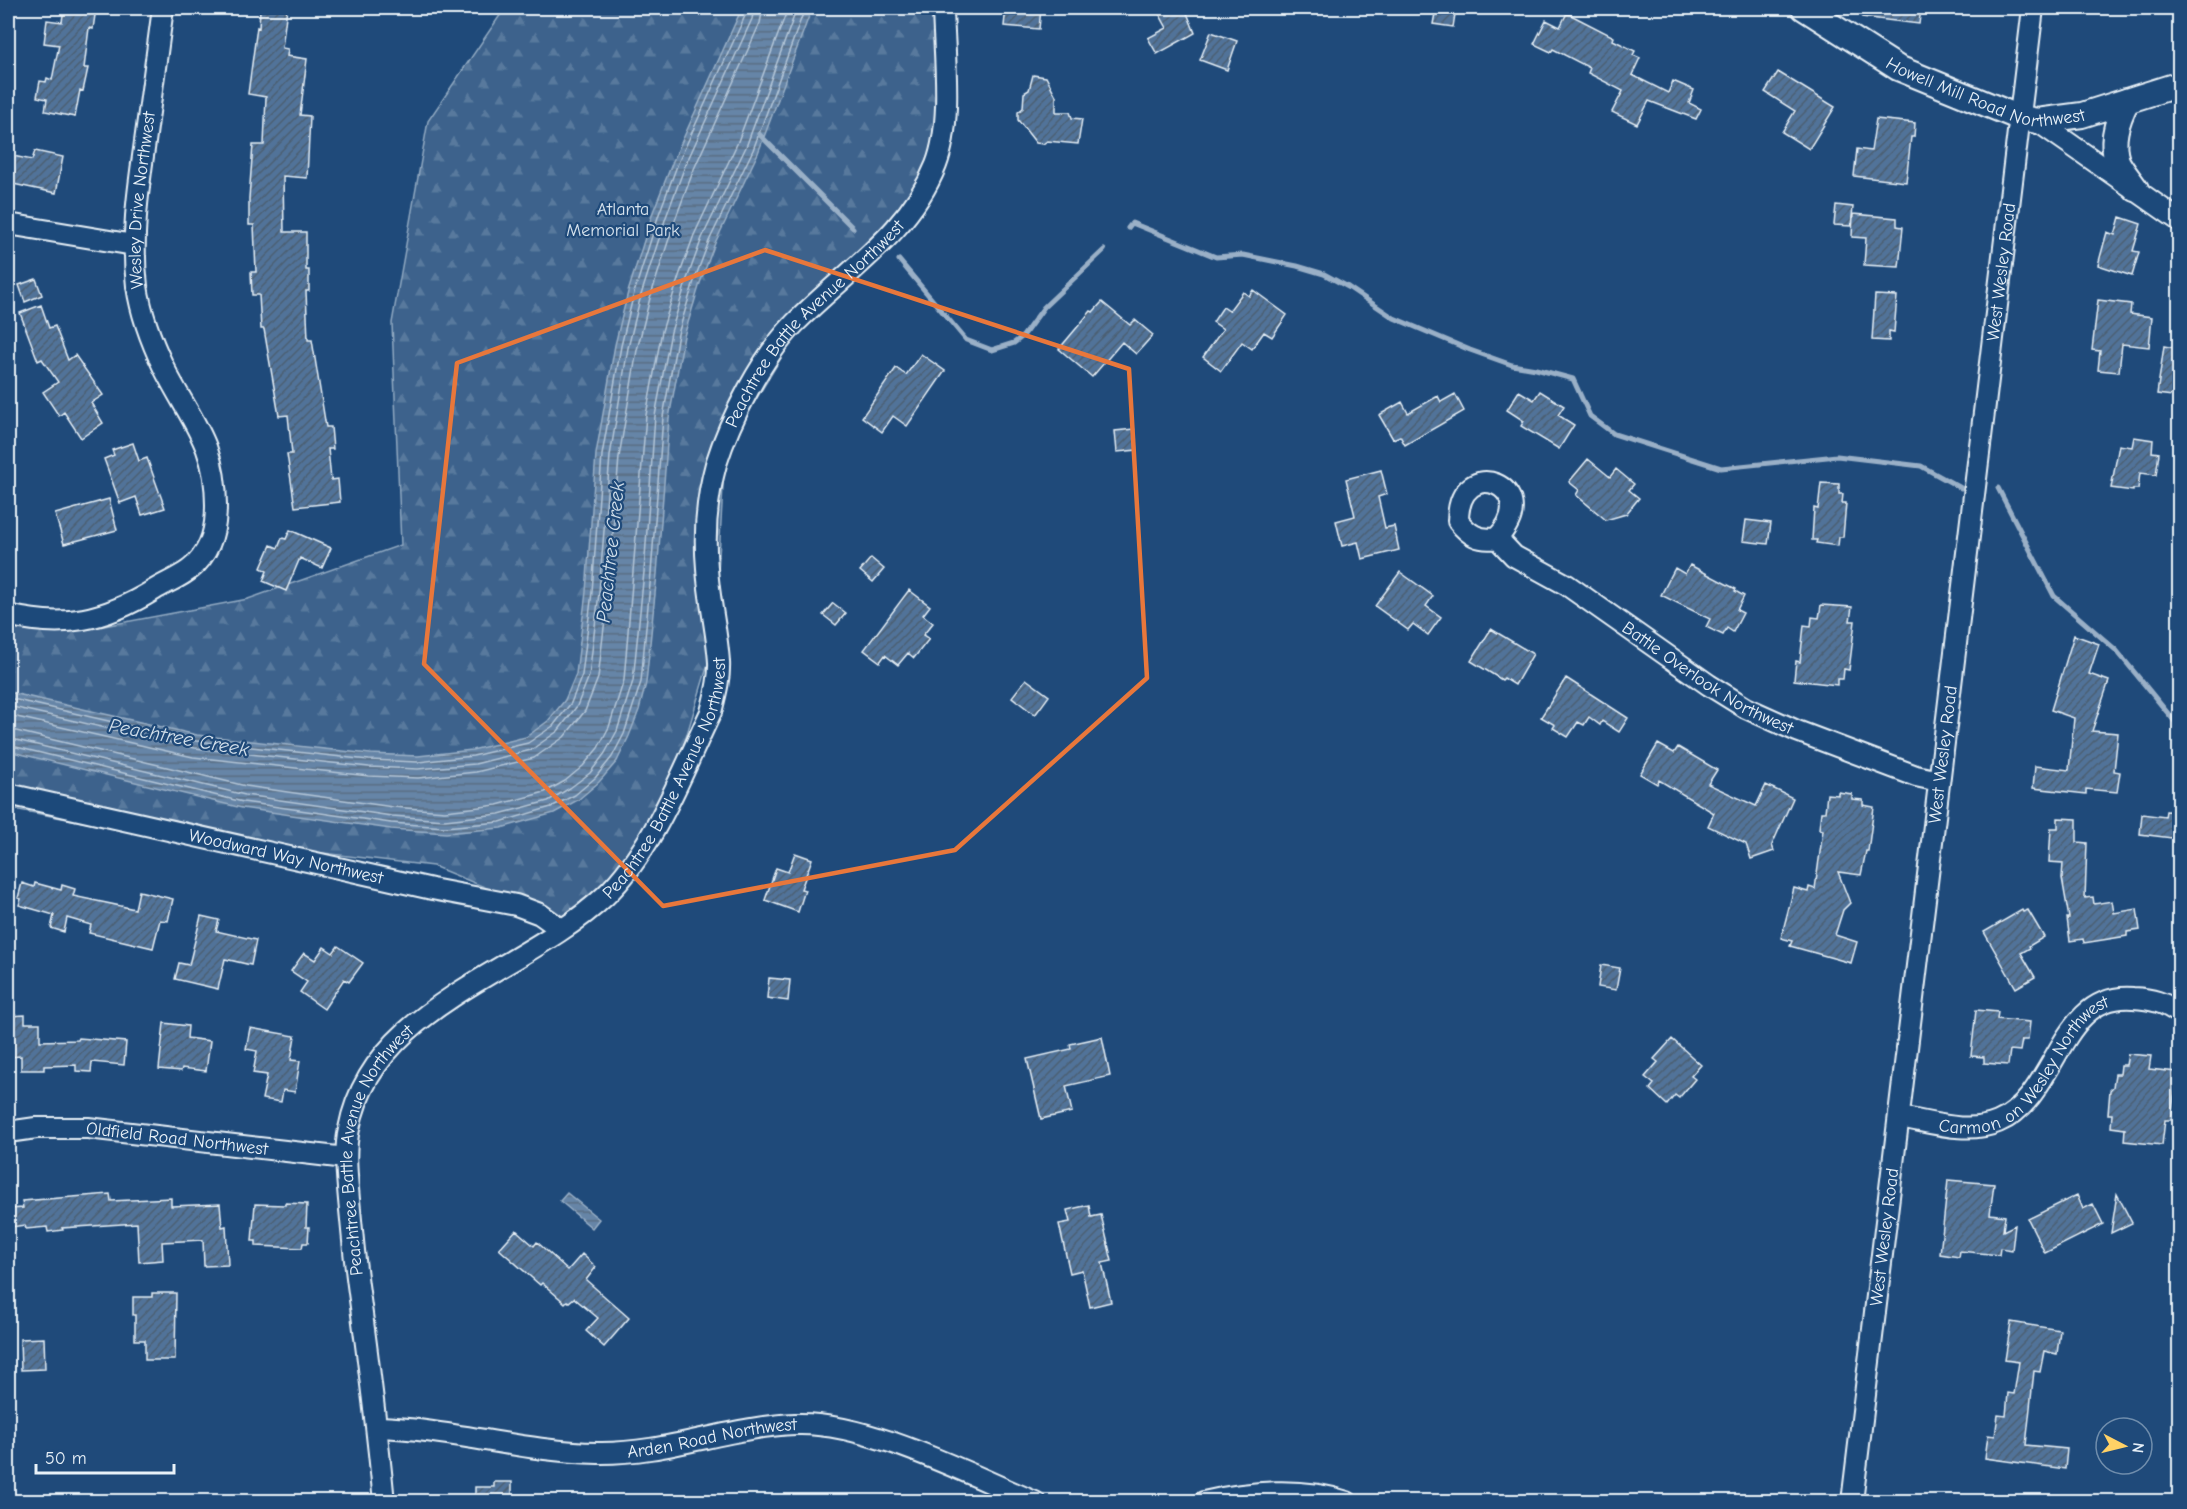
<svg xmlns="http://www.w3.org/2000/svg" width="2187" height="1509" font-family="'Comic Neue',sans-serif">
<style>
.forest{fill:url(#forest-firs);stroke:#92aac2;stroke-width:1.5}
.water{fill:url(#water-rules);stroke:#9ab0c7;stroke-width:1.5}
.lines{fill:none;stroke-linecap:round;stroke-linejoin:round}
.shore{stroke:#b4c6d8;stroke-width:1.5}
.stream{stroke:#9ab0c7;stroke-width:5}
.building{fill:url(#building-hatch);stroke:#e8f1f8;stroke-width:1.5}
.minor-casing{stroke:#e8f1f8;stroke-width:24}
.major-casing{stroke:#e8f1f8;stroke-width:28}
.minor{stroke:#1f4a7a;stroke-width:20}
.major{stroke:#1f4a7a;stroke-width:24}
.marked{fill:none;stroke:#e8773b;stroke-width:4.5;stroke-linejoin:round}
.labels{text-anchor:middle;stroke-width:4.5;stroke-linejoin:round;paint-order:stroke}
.street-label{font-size:18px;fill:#e8f1f8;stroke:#1f4a7a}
.park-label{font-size:18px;fill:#d7e3ed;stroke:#1f4a7a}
.water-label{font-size:20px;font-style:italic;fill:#d4e1ec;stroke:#1f4a7a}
</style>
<defs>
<pattern id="forest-firs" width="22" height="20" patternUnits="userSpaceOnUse" patternTransform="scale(1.5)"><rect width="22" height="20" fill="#3c628c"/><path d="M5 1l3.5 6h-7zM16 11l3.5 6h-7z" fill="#58799d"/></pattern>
<pattern id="water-rules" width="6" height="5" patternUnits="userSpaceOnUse" patternTransform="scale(1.5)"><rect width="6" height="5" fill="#6685a7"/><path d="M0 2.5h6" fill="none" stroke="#596d82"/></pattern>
<pattern id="building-hatch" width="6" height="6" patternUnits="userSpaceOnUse" patternTransform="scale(1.5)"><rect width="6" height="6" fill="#517399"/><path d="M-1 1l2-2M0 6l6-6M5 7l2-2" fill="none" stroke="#4c5e72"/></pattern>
</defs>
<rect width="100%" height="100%" fill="#1f4a7a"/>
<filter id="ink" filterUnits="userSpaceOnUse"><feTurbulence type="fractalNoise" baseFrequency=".0167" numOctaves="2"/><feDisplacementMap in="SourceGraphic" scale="12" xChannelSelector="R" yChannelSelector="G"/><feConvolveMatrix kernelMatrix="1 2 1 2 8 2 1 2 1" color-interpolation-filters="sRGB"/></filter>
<g filter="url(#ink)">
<path class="forest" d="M505 8H950L930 171 787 348 725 451 714 644 654 844 560 918 433 866 120 829 8 808V614L83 630 248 599 401 545 392 323 428 121Z"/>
<path class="water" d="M742 8H812L758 153 715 243 700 283 684 336 669 418 657 574 646 683 639 710 629 736 617 761 599 782 578 800 554 813 501 828 446 833 391 829 242 808 8 751V692L197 735 370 754 418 756 472 750 526 737 548 721 565 700 576 674 586 592 596 454 615 345 628 292 653 212 673 161Z
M567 1193 599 1219 592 1228 560 1201Z"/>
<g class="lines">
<path class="shore" d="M8 698 196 741 369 760 418 762 473 756 528 743 553 726 571 703 582 675 592 592 602 455 621 346 634 293 659 214 678 163 745 16 747 8
M8 706 195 748 369 767 418 769 475 764 531 750 558 731 577 706 589 676 599 593 610 456 628 348 641 295 666 217 685 166 752 19 754 8
M8 715 193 757 369 776 418 778 476 772 534 758 564 737 585 711 598 678 608 594 619 457 637 350 650 298 675 220 694 169 760 23 763 8
M8 729 246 786 393 807 445 811 497 805 545 792 565 781 583 766 598 748 609 727 624 680 646 415 662 331 679 276 694 235 737 144 788 8
M8 738 245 795 392 816 445 820 499 814 548 801 570 788 590 773 605 753 617 731 633 681 644 572 655 416 671 332 687 279 702 238 746 147 797 8
M8 745 243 802 391 823 445 827 500 822 551 807 575 795 595 778 612 757 624 734 641 682 651 573 663 417 678 334 694 281 709 241 753 150 805 8"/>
<path class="stream" d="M759 134 853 228
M1128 228 1132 223 1216 257 1243 255 1297 266 1324 274 1348 287 1394 318 1470 350 1512 365 1536 369 1573 379 1590 416 1614 434 1721 468 1837 456 1921 466 1961 488
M899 260 966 340 992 350 1014 343 1023 336 1044 307 1104 250
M1998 488 2054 596 2117 651 2180 728"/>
</g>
<path class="building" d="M64 8H96L93 29 89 28 84 68H88L83 91 80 90 75 117 45 111 47 99 37 97 40 81 46 82 47 78 52 80 59 45 44 43 47 20 62 22Z
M260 8H287L282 48 288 49 287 56 307 59 300 115 310 116 307 178 283 176 284 232H306V270H309V291H306L308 340H312L326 427H331L333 449H328L331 480 338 479 340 502 295 507 287 454H292L288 415 279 416 264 329H261L259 295H252L251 272H256L254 225H249V198L253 145H264L266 97 248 94 257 27 259 28Z
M1006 8H1041L1039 29 1004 26Z
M1156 8H1185L1195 33 1157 54 1148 38 1167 28Z
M1436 8H1456L1453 27 1433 24Z
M1863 8H1921L1919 24 1862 17Z
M1567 13 1614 37 1613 40 1635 51 1633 55 1640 58 1632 75 1668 93 1673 81 1694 90 1689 103 1701 109 1696 119 1649 101 1637 124 1612 112 1623 91 1588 73 1590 68 1553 49 1551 52 1534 44 1546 20 1560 27Z
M1211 32 1237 41 1227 70 1200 60Z
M1778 72 1835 107 1809 149 1782 132 1795 111 1765 92Z
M1033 75 1046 77 1056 96V112H1070L1072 118 1082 119 1078 144 1047 141 1043 144 1036 143 1018 120V112L1023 108 1024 93 1029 90Z
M1876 119 1915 123 1914 137H1911L1906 182 1854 176 1857 149 1871 151Z
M35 151 63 157 56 193 8 183V155L32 160Z
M1836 205 1853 207 1851 226 1834 225Z
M1853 214 1897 218V226L1903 227 1899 267 1864 265 1866 238 1852 237Z
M2120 217 2141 224 2133 251 2139 252 2132 276 2098 265 2107 232 2115 235Z
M36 279 42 295 25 302 19 285Z
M1253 290 1287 315 1272 337 1264 332 1252 349 1242 342 1221 371 1203 357 1223 329 1213 322 1223 307 1229 311 1243 292 1249 296Z
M1875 295 1897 296 1894 332 1889 331V341L1872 340Z
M2098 300 2131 304 2130 314 2152 317 2149 347 2122 344 2119 372 2098 370 2100 351 2092 350Z
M1102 302 1130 325 1135 320 1153 335 1136 354 1122 342 1092 377 1059 349 1091 311 1093 312Z
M41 305 49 328 55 326 68 360 75 355 103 395 91 403 103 423 81 438 64 412 59 416 43 392 58 382 42 359 38 361 20 313Z
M2164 346 2180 349V397L2157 394Z
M921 354 945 371 907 426 893 416 882 432 862 417 896 368 906 375Z
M1519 391 1534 400 1540 391 1564 406 1558 415 1574 425 1559 449 1521 426 1524 421 1507 410Z
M1455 394 1464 411 1405 445 1400 436 1393 439 1379 415 1402 402 1408 413 1438 396 1441 402Z
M1134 429 1137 450 1117 452 1115 431Z
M2134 437 2153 440 2152 452 2159 453 2156 475 2140 473 2138 489H2133V491L2111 488 2119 445 2132 447Z
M133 443 139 461 147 458 165 508 142 515 136 497 120 503 104 459 114 455 112 450Z
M1588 459 1610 477 1616 469 1634 484 1629 490 1639 498 1626 514 1606 520 1576 495 1579 490 1569 482Z
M1381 470 1387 494 1378 497 1385 528 1394 526 1399 550 1362 559 1358 542 1342 546 1336 521 1355 516 1346 479Z
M1821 483 1839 484V494H1843L1842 503H1846L1843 537H1839L1838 546 1816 543 1817 540H1812L1814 508 1818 509Z
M109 499 117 530 64 544 55 514Z
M1746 520 1771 523 1768 544 1743 541Z
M290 530 331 548 322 568 300 558 286 591 263 581 267 571 261 568 271 545 278 548 282 538 286 539Z
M871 558 884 569 873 582 860 571Z
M1690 565 1736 589 1735 591 1744 596 1737 610 1743 613 1733 632 1727 628 1723 635 1706 627 1710 619 1661 595 1675 568 1685 574Z
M1400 572 1433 596 1426 606 1441 617 1428 635 1413 624 1408 630 1375 606Z
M909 590 930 606 923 615 933 623 923 635 929 639 914 658 908 653 898 665 885 655 880 662 864 650Z
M833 603 846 613 836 625 823 615Z
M1821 605 1852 607 1850 621H1855L1849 670 1844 669 1843 679H1837V685L1794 680 1796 661 1800 662 1804 625 1811 626 1812 617 1819 618Z
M1491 629 1533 654 1515 685 1504 678 1502 680 1471 661Z
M2074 635 2099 644 2089 674 2109 681 2092 731 2118 733 2114 771 2120 772 2117 792 2086 789V794L2033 788 2035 766 2069 770 2074 718 2051 710Z
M1566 678 1628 718 1619 732 1602 721 1600 725 1589 717 1584 725 1578 722 1568 737 1553 728 1555 725 1541 717Z
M1026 679 1049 696 1035 715 1012 697Z
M1658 744 1674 753 1678 747 1717 770 1708 784 1756 806 1766 785 1793 798 1772 845 1774 851 1751 859 1746 844 1708 826 1714 813 1659 780 1657 784 1640 774Z
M1838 792 1852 794V799L1863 800V805L1874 807 1868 851H1866L1861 875 1838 872 1850 903 1843 910 1835 935 1857 942 1851 963 1790 946 1792 941 1781 938 1794 888 1808 892 1809 887 1815 889 1823 830 1819 829 1821 812H1825L1827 794 1838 795Z
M2166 811 2180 812V839L2140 834 2142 814 2165 817Z
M2058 818 2077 819V842L2087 843 2085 898 2093 897 2094 904 2112 901 2114 913 2137 909 2140 930 2127 932V936L2084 943 2083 939 2070 941 2067 918H2069L2062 878 2063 863 2049 862 2051 828H2058Z
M795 853 812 859 801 889 805 890 798 912 765 900 776 868 788 872Z
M22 883 34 887 35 883 61 890 62 885 75 889 73 896 135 909 139 891 173 899 168 921 160 920 153 948 89 933 91 925 67 918 64 932 51 928 54 915 19 905 21 899 18 898Z
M2022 910 2023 912 2028 910 2044 937 2029 946 2030 948 2021 953 2035 977 2016 988 1984 932Z
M201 916 219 920 216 931 256 940 251 965 225 959 218 989 175 979 179 963 189 965Z
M338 946 363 963 349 982 344 979 324 1009 300 992 307 982 291 971 304 953 315 960 324 947 333 953Z
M1601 965 1620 968 1616 990 1598 987Z
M769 978 790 980 788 1001 767 998Z
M1976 1010 1998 1012 1997 1019 2030 1022 2028 1040H2022L2020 1051 2010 1050 2008 1065 1984 1063V1057L1971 1056Z
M25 1015V1023H40V1041L78 1040 79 1038 126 1042 124 1065 92 1062 91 1072 76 1071V1065L44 1066V1070H21V1056L8 1057V1016Z
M164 1023 188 1026 187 1038 210 1041 206 1071 182 1068 181 1071 159 1069Z
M250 1028 295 1036 291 1060 300 1061 295 1092 283 1090 281 1102 262 1099 267 1075 253 1073 257 1051 246 1049Z
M1102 1037 1110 1076 1066 1086 1072 1112 1041 1119 1027 1059 1071 1049 1070 1044Z
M1672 1039 1701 1065 1691 1076 1695 1079 1679 1098 1675 1095 1667 1105 1650 1089 1654 1084 1645 1077 1658 1062 1654 1059Z
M2128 1054 2151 1056 2149 1069 2177 1072 2171 1120H2165L2162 1145 2124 1141 2125 1129 2111 1127 2112 1114H2108L2110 1090 2113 1087 2115 1074H2120L2121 1065H2126Z
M1948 1180 1994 1184 1990 1214 2005 1216 2003 1231 2015 1225 2012 1250 2000 1248 1999 1255 1960 1251 1959 1257 1940 1254Z
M110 1194 111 1201 171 1198V1206L220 1204 222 1227 226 1226 228 1265 204 1266 203 1240 162 1242 163 1260 139 1262 137 1223 62 1228 63 1230 48 1232 47 1227 26 1229 25 1225 11 1227 9 1209 23 1208 22 1201Z
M2117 1194 2132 1223 2111 1233Z
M2077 1195 2083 1209 2093 1204 2103 1224 2045 1253 2028 1219Z
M285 1203 307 1204 306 1227H309L308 1243H303L302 1248 256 1246V1241H252L255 1204 285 1205Z
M1089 1205 1091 1217 1101 1215 1112 1261 1102 1263 1111 1302 1090 1307 1082 1270 1070 1273 1059 1224 1070 1222 1067 1210Z
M516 1230 534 1246 537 1242 568 1270 582 1254 596 1267 586 1280 629 1318 604 1347 586 1331 598 1318 574 1298 569 1302 567 1301 565 1303 542 1283 540 1285 499 1249Z
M152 1293H176L175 1360H145V1340H135V1315H133V1297H152Z
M2011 1322 2060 1330 2057 1354 2044 1351 2040 1372 2034 1371 2026 1445 2067 1449 2065 1469 1985 1458 1988 1435 1995 1436 1998 1415 2006 1416 2008 1393 2014 1394 2019 1362 2005 1360Z
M44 1338 45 1369 21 1370 20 1339Z
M494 1482H512V1502H475V1487H494Z"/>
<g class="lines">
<defs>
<g id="minor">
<path d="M2037 121 2180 221"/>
<path d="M8 224 134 245"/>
<path id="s1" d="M1497 538C1479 541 1469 535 1458 521 1458 451 1546 487 1497 538L1514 556 1567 585 1709 685 1746 708 1797 731 1916 776 1939 781"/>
<path id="s2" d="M8 615C64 629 105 620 154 590 167 582 186 575 196 564 212 547 216 528 216 505 216 443 190 420 164 368 152 343 141 314 137 286 131 238 138 191 145 142 151 97 157 52 163 8"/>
<path id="s3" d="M8 794 432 889 516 905 540 914 561 929"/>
<path id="s4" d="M1899 1117C1931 1122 1967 1135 1998 1122 2058 1097 2058 992 2133 998 2151 999 2165 1002 2180 1014"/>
<path id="s5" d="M8 1132 36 1128H88L346 1158"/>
<path id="s6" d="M377 1427C451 1429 523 1452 598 1453 665 1454 728 1427 795 1424 866 1421 968 1474 1035 1502"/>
<path id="s7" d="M384 1502C377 1429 368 1357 358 1285 354 1256 352 1228 349 1200 347 1176 344 1152 349 1129 372 1005 524 973 605 896 654 849 682 772 711 712 715 696 720 679 719 662 717 631 709 600 707 568 704 535 707 497 716 464 730 419 762 357 795 323 845 272 909 233 936 165 953 121 944 55 943 8"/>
<path d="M1204 1502C1248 1491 1304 1487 1347 1502"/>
<path id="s8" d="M1852 1502 2033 8"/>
</g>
<g id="major">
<path id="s9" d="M1804 8 1898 68 2018 117 2037 121 2082 115 2180 84"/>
<path d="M2127 101C2118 118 2110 140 2117 161 2121 170 2130 180 2136 189"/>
</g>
</defs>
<use href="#minor" class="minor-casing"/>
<use href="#major" class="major-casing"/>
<use href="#minor" class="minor"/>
<use href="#major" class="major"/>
</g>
</g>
<path class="marked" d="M765 250 1129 369 1147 678 955 850 663 906 424 664 457 363Z"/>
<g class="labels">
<g class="street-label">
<text dy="6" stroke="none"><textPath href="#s9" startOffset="204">Howell Mill Road Northwest</textPath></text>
<text dy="6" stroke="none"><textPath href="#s2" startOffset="588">Wesley Drive Northwest</textPath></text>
<text dy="6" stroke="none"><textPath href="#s8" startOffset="1239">West Wesley Road</textPath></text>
<text dy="6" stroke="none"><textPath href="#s7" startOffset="1370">Peachtree Battle Avenue Northwest</textPath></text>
<text dy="6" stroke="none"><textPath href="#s1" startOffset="428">Battle Overlook Northwest</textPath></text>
<text dy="6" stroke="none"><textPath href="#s8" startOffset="753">West Wesley Road</textPath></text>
<text dy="6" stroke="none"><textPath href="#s7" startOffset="866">Peachtree Battle Avenue Northwest</textPath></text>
<text dy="6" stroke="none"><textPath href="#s3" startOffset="285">Woodward Way Northwest</textPath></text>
<text dy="6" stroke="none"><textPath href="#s4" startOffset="154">Carmon on Wesley Northwest</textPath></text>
<text dy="6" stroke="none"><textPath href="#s5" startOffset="170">Oldfield Road Northwest</textPath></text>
<text dy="6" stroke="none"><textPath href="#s7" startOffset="362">Peachtree Battle Avenue Northwest</textPath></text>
<text dy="6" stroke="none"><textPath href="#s8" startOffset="267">West Wesley Road</textPath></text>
<text dy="6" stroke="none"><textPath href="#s6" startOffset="338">Arden Road Northwest</textPath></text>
</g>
<g class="park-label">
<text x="623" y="215">Atlanta<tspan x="623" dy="21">Memorial Park</tspan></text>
</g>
<g class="water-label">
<text transform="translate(610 552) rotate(-84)" y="7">Peachtree Creek</text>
<text transform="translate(179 737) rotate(10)" y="7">Peachtree Creek</text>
</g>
</g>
<rect width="2187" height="1509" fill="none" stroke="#1f4a7a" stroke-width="30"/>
<rect x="15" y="15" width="2157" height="1479" fill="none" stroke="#e8f1f8" stroke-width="2" filter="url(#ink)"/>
<g transform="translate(2124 1446) rotate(97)"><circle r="28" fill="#1f4a7a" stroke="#6f8dac" stroke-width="1.5"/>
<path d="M0-4.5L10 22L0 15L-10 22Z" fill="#ffd166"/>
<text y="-9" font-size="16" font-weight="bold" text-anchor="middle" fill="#e8f1f8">N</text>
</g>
<path d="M36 1464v9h138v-9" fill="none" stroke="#e8f1f8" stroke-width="3"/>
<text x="45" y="1464" font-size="18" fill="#e8f1f8" stroke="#1f4a7a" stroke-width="4.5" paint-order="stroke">50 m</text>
</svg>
